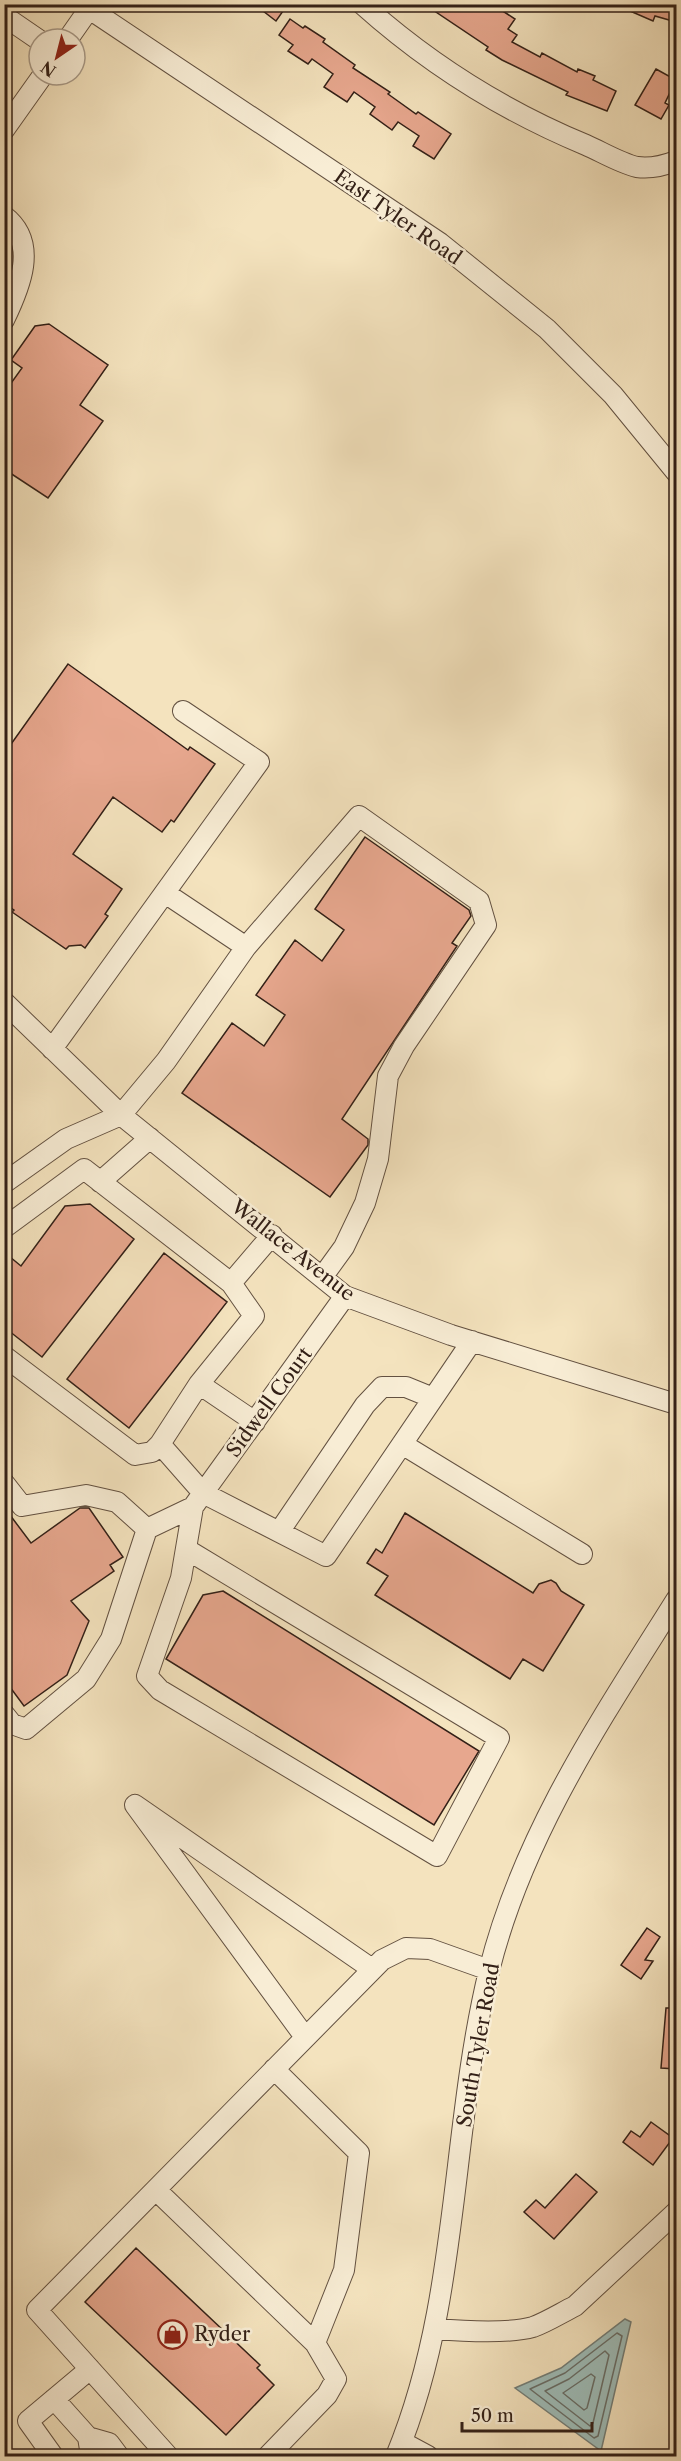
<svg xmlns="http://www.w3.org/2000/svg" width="681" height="2461" font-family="'Libre Caslon Text',serif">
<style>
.water{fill:#9ebdb9;stroke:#737e78;stroke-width:1.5}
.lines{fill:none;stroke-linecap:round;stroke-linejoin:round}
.shore{stroke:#686e68;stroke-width:1.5}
.building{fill:#e7a78e;stroke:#332017;stroke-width:1.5}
.minor-casing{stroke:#635141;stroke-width:22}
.minor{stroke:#f8edd5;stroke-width:20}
.labels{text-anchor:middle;stroke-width:5;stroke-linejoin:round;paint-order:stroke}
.street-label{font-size:20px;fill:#332017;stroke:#f8edd5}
.poi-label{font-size:20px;fill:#332017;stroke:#f8edd5;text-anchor:start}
</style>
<rect width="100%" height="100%" fill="#f4e3be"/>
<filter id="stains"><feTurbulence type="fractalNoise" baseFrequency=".00333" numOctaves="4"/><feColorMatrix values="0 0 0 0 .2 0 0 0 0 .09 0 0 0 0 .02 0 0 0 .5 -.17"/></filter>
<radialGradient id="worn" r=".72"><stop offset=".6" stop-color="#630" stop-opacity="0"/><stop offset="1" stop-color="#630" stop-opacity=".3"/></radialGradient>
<path class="water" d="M625 2319 631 2322 601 2451 515 2388 561 2368Z"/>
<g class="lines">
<path class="shore" d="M617 2333 622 2336 598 2436 594 2438 530 2389 565 2373Z
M605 2351 609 2355 593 2423 590 2426 545 2391 569 2379Z
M591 2374 595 2377 587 2408 584 2410 563 2393Z"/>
</g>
<path class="building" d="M254 4H288L276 21Z
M424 4H492L515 19 508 29 517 35 512 42 540 57 542 53 577 72 578 69 595 76 593 80 616 91 607 111 566 95 568 92 502 60 486 50 488 47Z
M614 4H676V22L655 16 653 21Z
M290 19 303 28 305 26 325 39 323 42 355 65 353 68 390 92 388 94 416 114 418 112 451 134 434 159 413 146 419 136 398 122 392 130 370 114 375 107 354 92 347 102 324 87 333 74 312 59 308 64 288 51 293 45 279 35Z
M656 69 676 80 665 103 669 105 661 119 635 105Z
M49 324 108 365 80 405 103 421 48 498 4 469V393L22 368 11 360 35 326Z
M68 664 188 750 190 747 215 764 174 822 171 820 162 832 113 797 73 854 122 889 105 914 108 916 85 948 81 945 69 946 66 949 12 912 14 910 4 903V754Z
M365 837 469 910 471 916 452 943 457 946 342 1119 368 1139V1145L330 1197 182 1093 232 1023 264 1046 285 1015 256 995 295 940 322 961 344 930 315 909Z
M90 1204 134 1239 42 1357 4 1327V1252L21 1266 65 1206Z
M164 1253 227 1302 129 1428 67 1379Z
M4 1507 31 1543 80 1508H89L123 1557 110 1565 114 1571 71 1601 89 1621 67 1675 24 1706 4 1679Z
M405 1513 533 1593 539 1584 551 1580 556 1583 561 1591 584 1605 543 1671 523 1659 510 1679 375 1595 388 1576 367 1563 376 1549 382 1553Z
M223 1591 479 1751 434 1825 166 1659 203 1595Z
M647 1928 660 1937 645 1960 653 1961 641 1979 621 1965Z
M666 2008H676V2069L661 2068Z
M651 2122 673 2138 653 2165 623 2142 631 2131 640 2137Z
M576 2174 597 2192 554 2239 524 2212 536 2200 545 2208Z
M136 2248 260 2365 257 2368 274 2385 226 2435 85 2302Z"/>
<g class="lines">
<defs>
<path id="minor" d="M82 4 440 243 547 329 613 395 676 472
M362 4C429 64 504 111 586 145 602 152 620 163 637 167 651 169 663 166 676 161
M4 16 39 40
M68 39 89 9
M4 130 43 75
M4 216C39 243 20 287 4 320
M246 947 359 816 479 901 486 925 404 1046 388 1076 378 1159 365 1203 344 1247 323 1276
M4 1002 121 1115 345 1296 451 1335 676 1404
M52 1049 259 762 183 711
M100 1182 150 1138
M4 1183 66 1139 121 1115 166 1061 246 947 165 893
M4 1228 84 1169 231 1283 254 1316 199 1384 160 1444 152 1452 135 1455 4 1356
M231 1283 272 1235
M199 1384 255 1422
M160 1444 203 1493 326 1556 472 1341
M402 1444 582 1554
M4 1483 22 1506 86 1495 117 1502 147 1529
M279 1532 365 1405 382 1387H406L433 1398
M186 1549 499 1738 437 1856 160 1690 147 1676 181 1578 193 1507 345 1296
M4 1714 12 1724 26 1729 86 1679 111 1639 147 1529 193 1507
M305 2037 135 1805 372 1969
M156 2190 315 2343
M435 2329C461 2331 509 2334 533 2327 547 2322 561 2313 575 2306L676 2212
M54 2399 88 2437 91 2456
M88 2437 109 2443 118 2455
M402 2442 428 2456
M53 2456 28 2421 90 2369
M168 2456 37 2310 382 1960 406 1948 430 1949 489 1970
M268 2456 327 2395 336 2379 315 2343 344 2270 359 2153 274 2069
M396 2456C460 2302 450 2132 489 1971 523 1834 602 1718 676 1600"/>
</defs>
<use href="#minor" class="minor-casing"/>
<use href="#minor" class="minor"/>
</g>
<defs>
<symbol id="shop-ring" viewBox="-11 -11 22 22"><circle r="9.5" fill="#f8edd5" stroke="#8f2418" stroke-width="1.5"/><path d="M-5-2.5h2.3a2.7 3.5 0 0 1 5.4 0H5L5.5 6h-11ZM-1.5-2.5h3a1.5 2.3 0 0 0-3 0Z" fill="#8f2418"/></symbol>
</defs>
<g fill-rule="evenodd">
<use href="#shop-ring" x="156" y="2318" width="33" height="33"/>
</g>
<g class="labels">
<g class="street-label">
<text transform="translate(398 217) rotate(35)" y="7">East Tyler Road</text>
<text transform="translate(293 1250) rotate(38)" y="7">Wallace Avenue</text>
<text transform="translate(269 1402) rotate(-54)" y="7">Sidwell Court</text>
<text transform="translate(478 2045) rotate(-80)" y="7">South Tyler Road</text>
</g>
<g class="poi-label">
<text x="194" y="2341">Ryder</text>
</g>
</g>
<rect width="681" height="2461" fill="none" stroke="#f4e3be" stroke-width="24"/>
<rect x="6" y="6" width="669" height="2449" fill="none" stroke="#332017" stroke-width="3"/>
<rect x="12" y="12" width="657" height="2437" fill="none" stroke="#332017" stroke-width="1.5"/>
<g transform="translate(57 57) rotate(215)"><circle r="28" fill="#f8edd5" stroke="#a99b89" stroke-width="1.5"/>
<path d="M0-4.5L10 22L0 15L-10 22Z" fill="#8f2418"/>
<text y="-9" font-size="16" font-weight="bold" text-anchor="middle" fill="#332017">N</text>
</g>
<path d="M462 2422v9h130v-9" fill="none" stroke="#332017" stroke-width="3"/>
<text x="471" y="2422" font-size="18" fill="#332017" stroke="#f8edd5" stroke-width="4.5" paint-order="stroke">50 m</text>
<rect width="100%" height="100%" filter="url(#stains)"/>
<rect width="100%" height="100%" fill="url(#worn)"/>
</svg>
